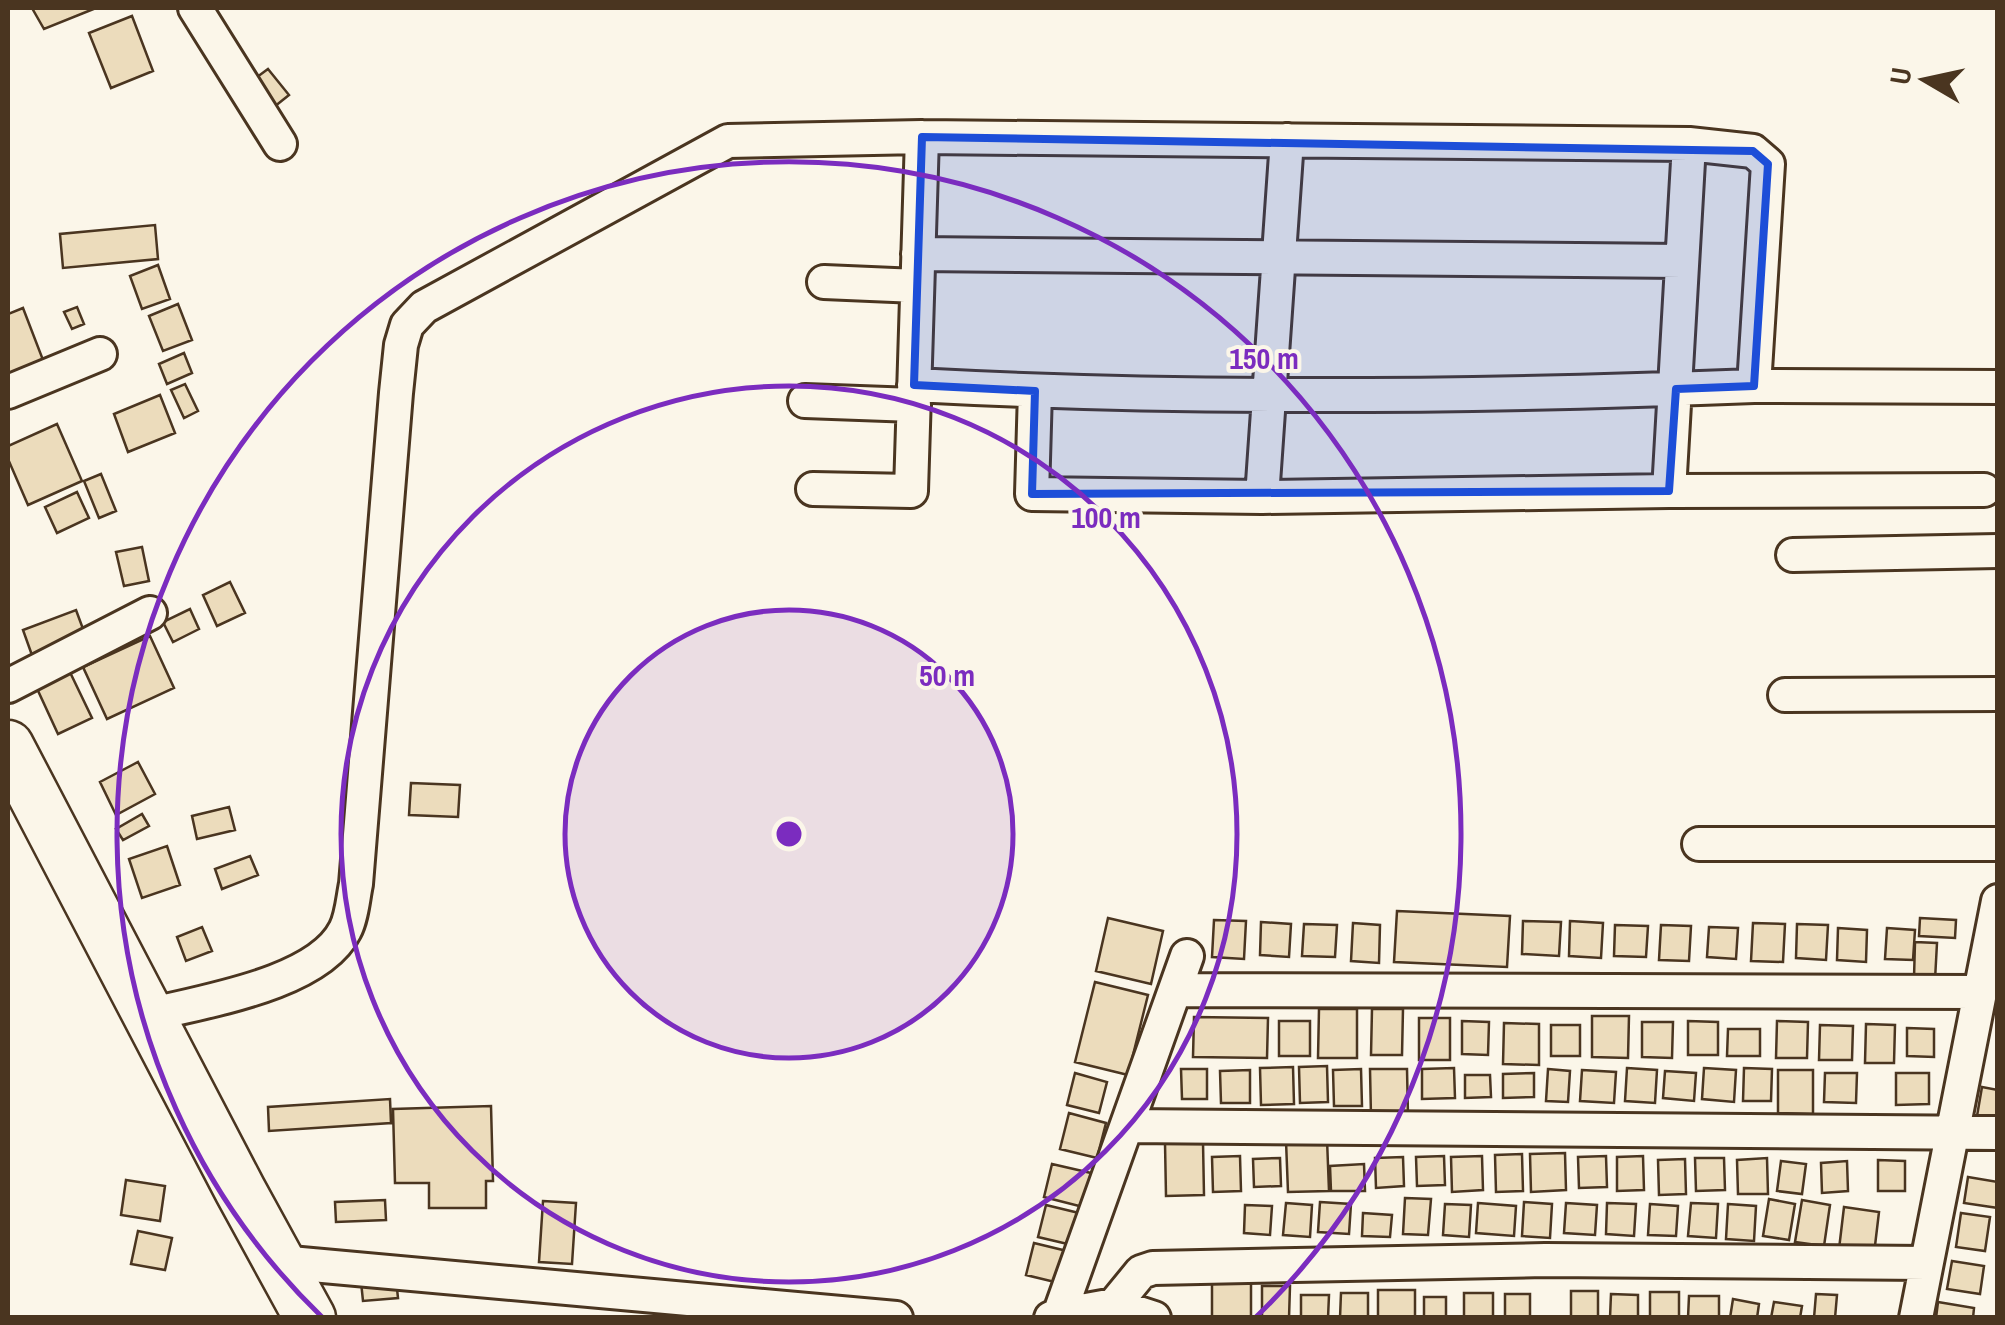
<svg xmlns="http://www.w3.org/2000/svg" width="2005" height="1325" font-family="'Archivo Narrow',sans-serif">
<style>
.building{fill:#ecdcbc;stroke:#4a3520;stroke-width:2.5}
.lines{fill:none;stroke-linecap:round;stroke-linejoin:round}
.minor-casing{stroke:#4a3520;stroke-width:38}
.highway-casing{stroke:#4a3520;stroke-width:55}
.minor{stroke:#fbf6e9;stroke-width:32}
.highway{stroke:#fbf6e9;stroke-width:50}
.marked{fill:#1d4ed8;fill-opacity:0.2;stroke:#1d4ed8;stroke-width:8;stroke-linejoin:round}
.ring{fill:none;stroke:#7b2cbf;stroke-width:5}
.centre{fill:#7b2cbf;stroke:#fbf6e9;stroke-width:5}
.ring-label{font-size:30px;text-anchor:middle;font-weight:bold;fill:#7b2cbf;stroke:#fbf6e9;stroke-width:8;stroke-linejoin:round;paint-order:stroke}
</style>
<rect width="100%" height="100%" fill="#fbf6e9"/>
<path class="building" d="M32 8H96L44 29Z
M132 16 153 71 111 88 89 33Z
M268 69 289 95 274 107 253 80Z
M155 225 158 259 63 268 60 234Z
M158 265 170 299 142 309 130 276Z
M178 304 192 340 163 351 149 316Z
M77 307 84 324 72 329 64 312Z
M23 308 43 360 8 374V314Z
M184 353 192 373 167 384 159 364Z
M185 384 198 411 184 418 171 390Z
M160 395 175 433 128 452 114 414Z
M57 424 82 481 28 505 8 459V446Z
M101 474 116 511 99 518 84 481Z
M77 492 89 518 57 533 45 507Z
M142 547 149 581 124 586 116 552Z
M230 582 245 613 217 626 203 595Z
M190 609 199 629 173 642 163 622Z
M76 610 86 637 33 658 23 630Z
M150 636 174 688 107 719 83 667Z
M67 666 92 718 58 734 34 682Z
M138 762 155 794 116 815 100 782Z
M411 783 460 785 458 817 409 815Z
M229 807 235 830 197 839 192 816Z
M142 814 149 826 123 840 116 829Z
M167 846 180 885 142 898 129 859Z
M250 856 258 875 222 889 215 869Z
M1397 911 1510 916 1507 967 1394 962Z
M1108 918 1163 931 1151 984 1096 971Z
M1920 918 1956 920 1955 938 1919 936Z
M1214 920 1246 921 1244 959 1212 957Z
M1523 921 1561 922 1559 956 1522 954Z
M1570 921 1603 923 1601 958 1569 956Z
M1261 922 1291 924 1289 957 1260 955Z
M1353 923 1380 925 1379 963 1351 961Z
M1753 923 1785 924 1783 962 1751 961Z
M1304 924 1337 925 1335 957 1302 956Z
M1797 924 1828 925 1826 960 1796 958Z
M1615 925 1648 926 1646 957 1614 956Z
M1661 925 1691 926 1689 961 1659 960Z
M202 927 212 951 186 961 177 937Z
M1709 927 1738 928 1736 959 1707 957Z
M1838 928 1867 930 1866 962 1837 960Z
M1887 928 1915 930 1913 960 1885 959Z
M1915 942 1937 943 1935 980 1914 978Z
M1095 982 1148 995 1128 1075 1075 1062Z
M1319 1009H1357V1058H1318Z
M1372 1009H1403L1402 1055H1371Z
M1592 1016H1629L1628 1058 1592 1057Z
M1194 1017 1268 1018 1267 1058 1193 1057Z
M1419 1018H1450V1060H1419Z
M1279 1021H1310V1056H1279Z
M1462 1021 1489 1022 1488 1055 1462 1054Z
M1688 1021 1718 1022V1055H1688Z
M1777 1021 1808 1022 1807 1058H1776Z
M1642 1022H1673L1672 1058 1642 1057Z
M1504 1023 1539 1024V1065L1503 1064Z
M1866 1024 1895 1025 1894 1063H1865Z
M1551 1025H1580V1056H1551Z
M1820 1025 1853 1026 1852 1060H1819Z
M1907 1028 1934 1029V1057L1907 1056Z
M1728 1029H1760V1056H1727Z
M1327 1066 1328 1102 1300 1103 1299 1067Z
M1293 1067 1294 1104 1261 1105 1260 1068Z
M1454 1068 1455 1098 1422 1099V1069Z
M1627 1068 1657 1070 1655 1103 1625 1101Z
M1704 1068 1736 1070 1734 1102 1702 1099Z
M1744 1068 1772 1069 1771 1101H1743Z
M1181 1069H1207V1099H1182Z
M1361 1069 1362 1106H1334L1333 1070Z
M1370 1069H1407L1408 1116 1371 1117Z
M1548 1069 1570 1071 1568 1102 1546 1101Z
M1250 1070V1103H1221L1220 1071Z
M1582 1070 1616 1072 1614 1103 1580 1101Z
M1778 1070H1813V1114L1778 1113Z
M1665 1071 1696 1073 1694 1101 1663 1098Z
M1075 1073 1107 1082 1099 1113 1067 1105Z
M1534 1073V1097L1503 1098V1074Z
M1825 1073H1857L1856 1103 1824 1102Z
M1896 1073H1929V1104L1896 1105Z
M1465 1075H1490L1491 1097 1465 1098Z
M1982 1087 1998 1090V1119L1977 1116Z
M390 1099 391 1123 269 1131 268 1107Z
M491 1106 493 1181H486V1208H429V1183H395L393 1109Z
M1069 1113 1106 1123 1097 1158 1060 1149Z
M1327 1139 1329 1191 1288 1192 1286 1141Z
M1203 1142 1204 1195 1166 1196 1165 1143Z
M1565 1153 1566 1190 1531 1192 1530 1154Z
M1522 1154 1523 1191 1496 1192 1495 1155Z
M1240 1156 1241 1191 1213 1192 1212 1157Z
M1444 1156 1445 1185 1417 1186 1416 1157Z
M1482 1156 1483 1190 1452 1192 1451 1157Z
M1606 1156 1607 1187 1579 1188 1578 1157Z
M1643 1156 1644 1190 1617 1191V1157Z
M1403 1157 1404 1186 1376 1188 1375 1158Z
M1280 1158 1281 1186 1254 1187 1253 1159Z
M1695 1158H1724L1725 1190 1696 1191Z
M1767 1158 1768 1194H1738L1737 1160Z
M1685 1159 1686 1194 1659 1195 1658 1160Z
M1878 1160 1905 1161V1191H1878Z
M1781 1161 1806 1164 1802 1194 1777 1191Z
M1847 1161 1848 1191 1822 1193 1821 1163Z
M1052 1164 1091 1173 1083 1207 1044 1197Z
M1364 1164 1365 1191H1331L1330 1166Z
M1968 1177 1998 1182V1208L1964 1203Z
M126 1180 165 1186 160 1221 121 1215Z
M1405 1198 1431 1199 1428 1235 1403 1234Z
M1769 1199 1795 1204 1789 1240 1763 1236Z
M385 1200 386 1220 336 1222 335 1202Z
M1802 1200 1830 1205 1824 1246 1795 1242Z
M543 1201 576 1203 572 1264 539 1262Z
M1320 1202 1351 1204 1349 1234 1318 1232Z
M1524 1202 1552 1204 1550 1238 1522 1236Z
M1286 1203 1312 1205 1310 1237 1283 1235Z
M1478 1203 1516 1206 1514 1236 1476 1233Z
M1566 1203 1597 1205 1595 1235 1564 1233Z
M1607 1203 1636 1204 1634 1236 1606 1234Z
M1691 1203 1718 1204 1716 1238 1688 1236Z
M1445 1204 1471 1205 1469 1237 1443 1235Z
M1650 1204 1678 1206 1676 1236 1648 1235Z
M1728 1204 1756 1206 1754 1241 1726 1239Z
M1046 1205 1083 1214 1076 1246 1038 1237Z
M1245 1205 1272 1206 1270 1235 1244 1233Z
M1844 1207 1879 1212 1874 1254 1839 1249Z
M1363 1213 1392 1215 1390 1237 1362 1236Z
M1961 1213 1990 1217 1985 1251 1956 1247Z
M138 1231 172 1238 165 1270 131 1264Z
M1034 1243 1071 1252 1063 1284 1026 1275Z
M1952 1261 1984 1266 1980 1294 1947 1289Z
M1212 1277H1251V1318H1212Z
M396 1279 398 1298 363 1301 361 1282Z
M1262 1286H1290L1289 1318H1262Z
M1378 1290H1415V1318H1378Z
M1571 1291H1598V1318H1571Z
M1650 1292H1679V1318H1650Z
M1341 1293H1368V1318H1340Z
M1464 1293H1493V1318H1464Z
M1505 1294H1530V1318H1505Z
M1611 1294 1638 1295V1318H1610Z
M1816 1294 1837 1295 1835 1318H1814Z
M1301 1295H1329L1328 1318H1301Z
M1689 1296H1719V1318H1688Z
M1424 1297H1446V1318H1424Z
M1733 1299 1759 1304 1757 1318H1730Z
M1774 1302 1802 1306 1800 1318H1771Z
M1938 1302 1974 1308 1973 1318H1936Z"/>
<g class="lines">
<defs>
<path id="minor" d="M195 8 280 144
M918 254 1682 261
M824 282 917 286
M1754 386 1998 387
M1035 391 1032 494 1262 497 1669 491 1984 490
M8 392 100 354
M805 401 914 405
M813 489 911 491 922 137
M1669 491 1689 144
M1262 497 1287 140
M1793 555 1998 551
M8 686 150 613
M1785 695 1998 694
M1699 844H1998
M1175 990 1979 992
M149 1015C204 1001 318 984 345 930 352 917 353 898 356 884L396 393 401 345 407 325 424 307 728 141 922 137 1689 144 1753 151 1768 164 1754 386C1475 397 1194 400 914 385
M1128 1126 1998 1133
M279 1262 896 1318
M1114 1305 1141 1272 1153 1268 1545 1260 1926 1263
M1059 1315 1114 1305 1154 1318
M1051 1318 1059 1315 1187 956
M1916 1318 1998 901"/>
<path id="highway" d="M8 746 240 1190 310 1318"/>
</defs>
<use href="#minor" class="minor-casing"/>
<use href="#highway" class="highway-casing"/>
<use href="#minor" class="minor"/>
<use href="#highway" class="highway"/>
</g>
<path class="marked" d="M922 137 1753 151 1768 164 1754 386 1676 389 1669 491 1032 494 1035 391 914 385Z"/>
<circle cx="789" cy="834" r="224" fill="#7b2cbf" fill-opacity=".12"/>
<g class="ring">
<circle cx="789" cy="834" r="224"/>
<circle cx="789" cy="834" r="448"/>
<path d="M322 1317A672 672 0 1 1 1256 1317"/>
</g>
<circle cx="789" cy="834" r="15" class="centre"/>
<g class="ring-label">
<text x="1264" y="369">150 m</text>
<text x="1106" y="528">100 m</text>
<text x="947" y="686">50 m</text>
</g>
<rect width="2005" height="1325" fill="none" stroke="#4a3520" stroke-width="20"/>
<g transform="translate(1925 80) rotate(279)" stroke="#fbf6e9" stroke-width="8" paint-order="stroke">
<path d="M0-8L18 38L0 25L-18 38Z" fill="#4a3520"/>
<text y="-15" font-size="28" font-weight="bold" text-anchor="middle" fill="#4a3520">U</text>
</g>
</svg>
